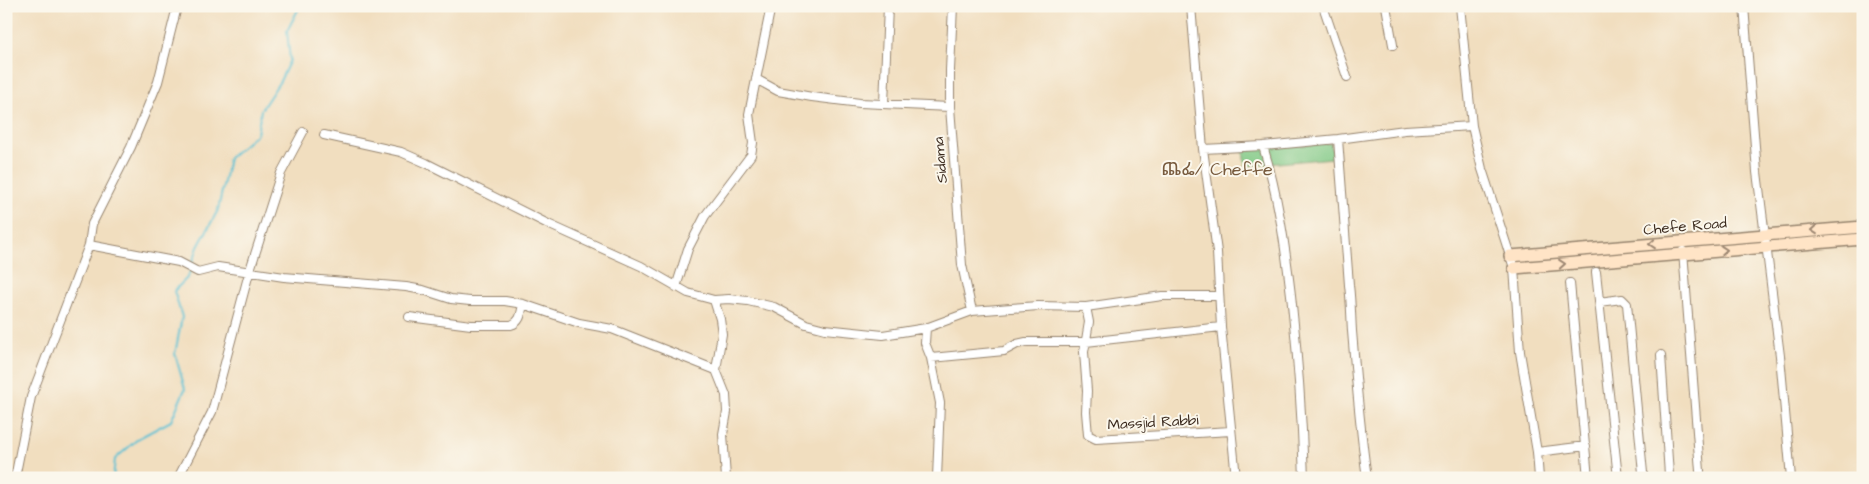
<svg xmlns="http://www.w3.org/2000/svg" width="1869" height="484" font-family="'Architects Daughter','Noto Sans Ethiopic',sans-serif">
<style>
.green{fill:#81c986;stroke:#5e7a52}
.lines{fill:none;stroke-linecap:round;stroke-linejoin:round}
.stream{stroke:#58c1d4;stroke-width:2}
.street-casing{stroke:#96846e;stroke-width:10}
.secondary-casing{stroke:#96846e;stroke-width:14}
.street{stroke:#fff;stroke-width:8}
.secondary{stroke:#ffe4c6;stroke-width:11}
.oneway{stroke:#9d8772}
.labels{text-anchor:middle;stroke-width:4;stroke-linejoin:round;paint-order:stroke}
.street-label{font-size:15px;fill:#3b2a1e;stroke:#fbf7ec}
.quarter-label{font-size:18px;fill:#785b3e;stroke:#fbf7ec}
</style>
<rect width="100%" height="100%" fill="#fbf7ec"/>
<filter id="ink" filterUnits="userSpaceOnUse"><feTurbulence type="fractalNoise" baseFrequency=".02" numOctaves="2"/><feDisplacementMap in="SourceGraphic" scale="10" xChannelSelector="R" yChannelSelector="G"/><feConvolveMatrix kernelMatrix="1 2 1 2 8 2 1 2 1" color-interpolation-filters="sRGB"/></filter>
<filter id="wash" filterUnits="userSpaceOnUse"><feTurbulence type="fractalNoise" baseFrequency=".0096" numOctaves="4" result="noise"/><feDisplacementMap in="SourceGraphic" scale="20" xChannelSelector="R" yChannelSelector="G"/><feGaussianBlur stdDeviation="1.12" result="paint"/><feColorMatrix in="noise" values="0 0 0 0 0 0 0 0 0 0 0 0 0 0 0 0 0 1.4 0 .05"/><feComposite in="paint" operator="in"/></filter>
<g filter="url(#wash)">
<rect width="100%" height="100%" fill="#f1debf"/>
<path class="green" d="M1331 143 1333 158 1245 166 1243 150Z"/>
<g class="lines">
<path class="stream" d="M191 267 198 247 218 210 229 158 257 134 261 110 280 81 290 60 287 31 300 6
M113 478 115 459 139 438 171 421 185 389 175 354 182 317 174 291 188 277 190 271"/>
</g>
</g>
<g filter="url(#ink)">
<g class="lines">
<defs>
<path id="street" d="M953 6 950 70V107L962 265 972 311
M1191 6 1203 149 1217 252 1221 327 1236 478
M1323 6 1347 77
M1386 6 1393 45
M1460 6 1472 126 1482 169 1514 268 1520 352 1537 452 1539 478
M1744 6 1757 172 1780 356 1791 478
M756 79 778 91 812 97 860 103 950 107
M884 104 888 6
M324 135 401 152 426 163 550 225 641 266 688 293 714 300 729 299 748 301 774 307 806 324 825 329 883 335 926 328 972 311 1038 306 1086 307 1162 296H1219
M1338 139 1349 285C1351 301 1351 315 1352 331 1356 380 1360 429 1367 478
M1263 146C1278 195 1285 245 1291 295 1298 357 1302 416 1304 478
M1203 149 1263 146 1338 139 1405 130 1472 126
M89 245 179 262 198 272 218 267 284 277 406 287 423 290 451 299 470 301H505L523 304 579 323 612 329 716 370
M1683 251 1700 471
M1596 272 1618 478
M1570 283 1588 478
M676 287 688 249 705 216 751 155 753 143 749 114 771 6
M714 300 720 319 722 334 716 370 726 395 727 412 723 434 726 478
M1599 302 1622 299 1627 304 1643 473
M1086 307 1089 322 1084 352 1087 391 1086 412 1088 435 1096 439 1231 431
M409 317 471 325H511C521 322 521 313 523 304
M926 328 925 343 931 358 940 403 937 478
M1661 355 1669 475 1668 478
M931 358 1004 351 1017 344 1026 342H1086L1221 327
M1537 452 1586 446
M15 478 31 397 89 245 92 224 131 147 158 82 176 11
M178 478 212 412 249 273 281 173 303 132"/>
<path id="secondary" d="M1510 256 1863 227
M1514 268 1863 239"/>
</defs>
<use href="#street" class="street-casing"/>
<use href="#secondary" class="secondary-casing"/>
<use href="#street" class="street"/>
<use href="#secondary" class="secondary"/>
</g>
<defs><path id="oneway-chevron" d="M-2-3.5L2.5 0L-2 3.5" fill="none" stroke-width="1.6" stroke-linecap="round" stroke-linejoin="round" transform="scale(1.25)"/></defs>
<g class="oneway">
<use href="#oneway-chevron" transform="translate(1814 230) rotate(175)"/>
<use href="#oneway-chevron" transform="translate(1652 244) rotate(175)"/>
<use href="#oneway-chevron" transform="translate(1724 250) rotate(-5)"/>
<use href="#oneway-chevron" transform="translate(1562 264) rotate(-5)"/>
</g>
</g>
<g class="labels">
<g class="street-label">
<text transform="translate(940 160) rotate(-95)" y="5">Sidama</text>
<text transform="translate(1685 226) rotate(-5)" y="5">Chefe Road</text>
<text transform="translate(1153 422) rotate(-3)" y="5">Massjid Rabbi</text>
</g>
<g class="quarter-label">
<text x="1217" y="175">ጨፌ/ Cheffe</text>
</g>
</g>
<rect width="1869" height="484" fill="none" stroke="#fbf7ec" stroke-width="25"/>
</svg>
